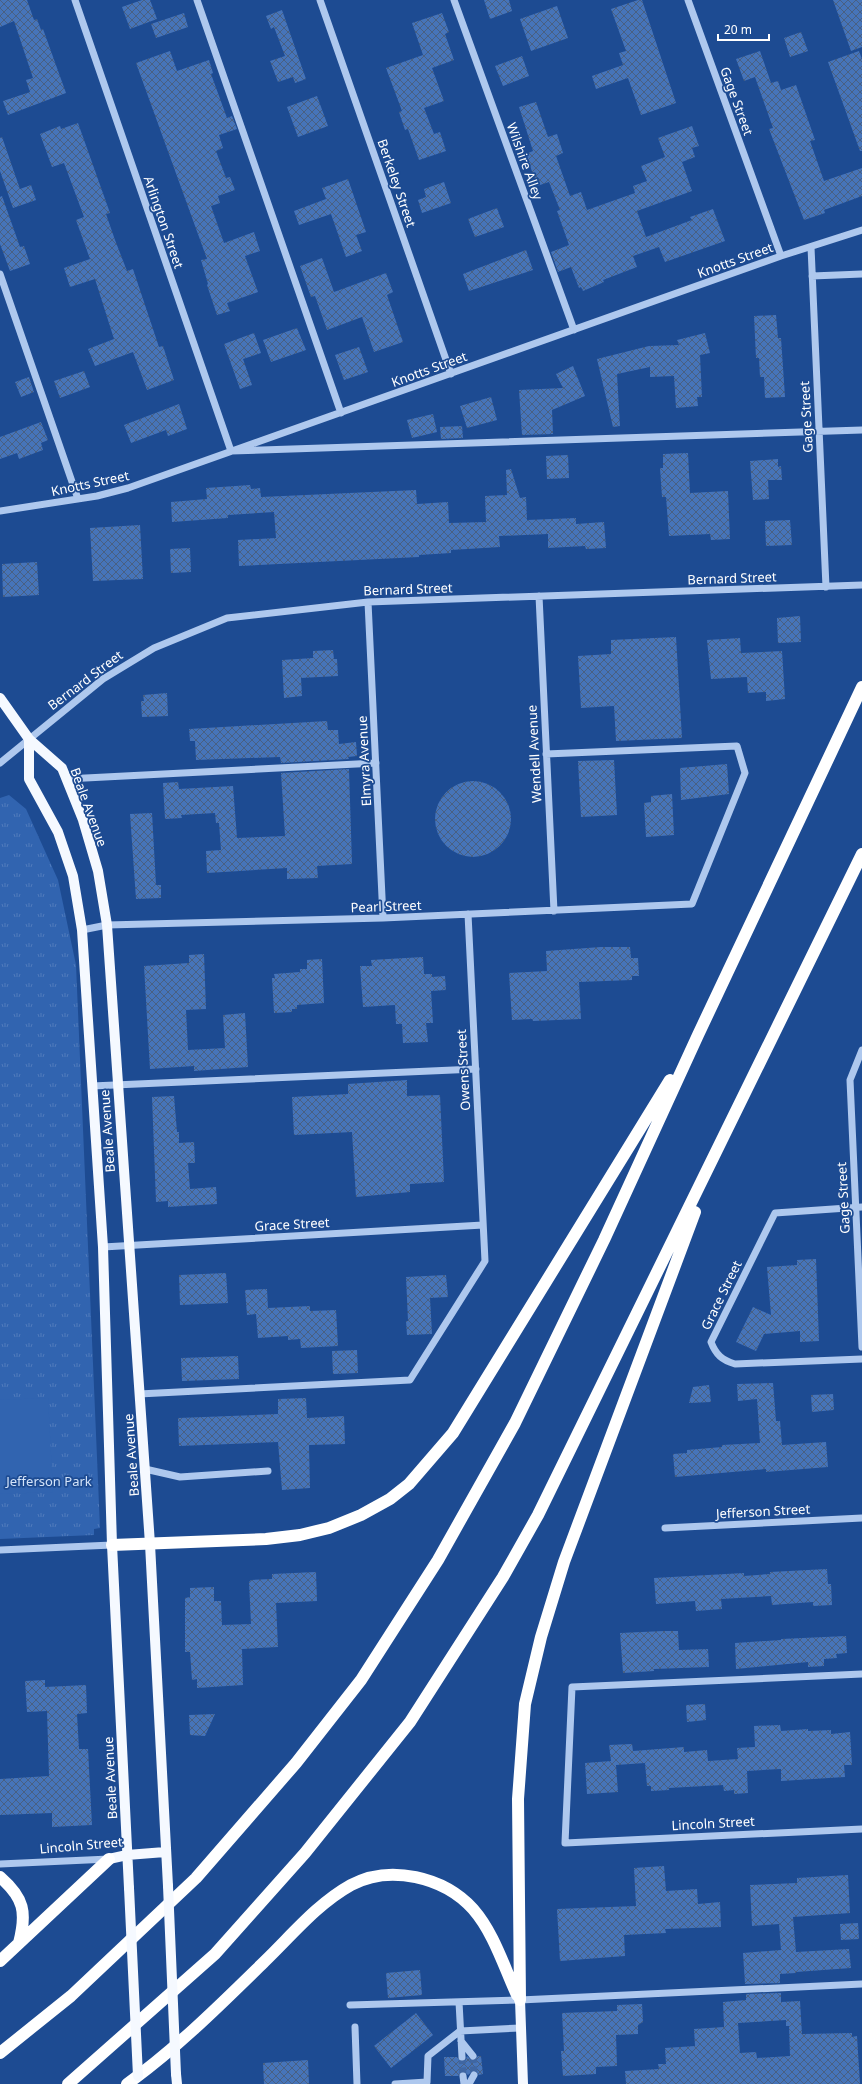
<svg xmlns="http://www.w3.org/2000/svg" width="862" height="2084" font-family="'Noto Sans',sans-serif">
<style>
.grass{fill:url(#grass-tufts)}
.garden{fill:#3164b0}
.building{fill:url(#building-cross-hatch);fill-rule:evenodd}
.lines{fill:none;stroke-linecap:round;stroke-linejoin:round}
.minor-tunnel{stroke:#3f66a2;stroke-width:7;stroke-dasharray:7 3.5;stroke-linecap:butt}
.minor{stroke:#aec8ee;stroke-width:7}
.major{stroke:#f5f9ff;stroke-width:10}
.highway{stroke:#fff;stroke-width:12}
.major-bridge{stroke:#f5f9ff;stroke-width:10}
.labels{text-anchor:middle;stroke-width:3.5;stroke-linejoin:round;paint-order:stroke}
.street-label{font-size:13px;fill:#fff;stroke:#1d4b92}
.park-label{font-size:13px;fill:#d4e4fa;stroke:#1d4b92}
</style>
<defs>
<pattern id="grass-tufts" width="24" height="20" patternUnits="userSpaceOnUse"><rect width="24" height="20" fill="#3164b0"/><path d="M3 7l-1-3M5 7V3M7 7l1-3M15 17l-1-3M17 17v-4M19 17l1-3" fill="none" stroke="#507bbc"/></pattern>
<pattern id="building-cross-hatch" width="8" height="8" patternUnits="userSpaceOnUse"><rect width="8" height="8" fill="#4674b9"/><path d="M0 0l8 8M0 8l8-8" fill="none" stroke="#496082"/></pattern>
</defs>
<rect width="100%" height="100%" fill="#1d4b92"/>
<path class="grass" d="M9 795 26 809 58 880 76 965 100 1528 94 1529V1535L0 1539V798Z"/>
<path class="garden" d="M48 1398 53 1492 0 1494V1400Z"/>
<path class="building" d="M0 0H27L34 20 37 19 41 30 43 29 66 93 8 115 3 101 30 92 26 80 33 78 14 21 0 27Z
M142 0H150L157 19 130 29 122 7Z
M484 0H509L512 11 490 19Z
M638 0H642L676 103 641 115 628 78 596 89 592 76 623 65 619 53 626 51 611 9Z
M833 0H862V47L851 51Z
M557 6 568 38 531 51 520 19Z
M282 10 306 79 295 83 293 77 278 82 270 61 285 56 274 27 271 29 266 16Z
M184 13 188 27 156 38 151 24Z
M442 13 449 32 445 34 454 60 432 68 444 101 424 108 434 134 440 132 446 151 419 160 408 129 405 130 399 112 402 111 386 68 423 55 412 23Z
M801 32 808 51 790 57 784 38Z
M170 51 177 71 209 60 213 73 211 74 227 118 232 116 237 129 219 135 223 148 216 151 226 178 230 177 235 190 218 196 220 203 211 206 224 243 254 232 260 251 245 256 258 292 227 303 230 311 217 315 207 285 208 284 201 260 207 259 136 63Z
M760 51 771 83 778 81 781 90 796 85 815 140 810 141 824 181 862 168V196L824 210 825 213 804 220 769 129 773 128 755 77 744 81 736 59Z
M859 51 862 59V151H860L828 62Z
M522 56 529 76 503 86 495 66Z
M317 96 328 126 298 137 287 107Z
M536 102 548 137 557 134 563 153 556 156 570 196 581 192 587 210 635 193 633 186 647 181 641 166 665 157 658 138 692 126 699 146 692 148 695 157 682 162 692 191 637 211 646 237 692 220 690 217 713 209 725 241 665 262 659 247 633 256 637 267 603 280 604 282 583 291 581 287 579 288 571 267 558 272 551 252 569 245 557 211 560 210 549 182 537 186 526 154 533 151 519 107Z
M78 123 110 213 106 214 115 240 127 271 133 269 159 347 163 346 174 380 147 390 133 352 95 366 88 349 114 339 95 279 70 287 64 268 90 259 76 220 84 217 64 163 52 167 40 134 60 126 61 129Z
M2 137 20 189 31 185 36 200 13 208 0 171V138Z
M348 179 366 232 356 235 362 251 346 257 331 214 299 225 294 211 326 199 322 188Z
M444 182 451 203 422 213 418 200 426 197 424 189Z
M2 196 20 247 24 246 30 264 10 271 0 244V197Z
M497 208 504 227 475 237 468 219Z
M526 250 533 270 469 291 463 274Z
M322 258 334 292 386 273 393 292 387 295 403 342 374 352 362 317 327 330 315 296 311 297 300 266Z
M776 315 778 338H781L785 397 765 398 764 377H760L759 358H756L754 316Z
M297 328 306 350 271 362 263 340Z
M254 333 261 353 243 359 252 385 240 389 224 344Z
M705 333 710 353 700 355 702 397H697L698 406 676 408 674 376 650 377V367L617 374 620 426 613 427 597 359 649 346 679 345 677 340Z
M359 347 368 372 344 380 335 355Z
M573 366 585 396 552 410 553 434 522 435 519 390 563 388 556 374Z
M84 371 90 387 60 398 54 381Z
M29 377 34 392 21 397 15 382Z
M491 397 497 420 467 428 460 406Z
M179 404 187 429 168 436 166 430 131 443 124 425Z
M433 414 437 432 412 438 407 420Z
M41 422 48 440 41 443 43 450 19 459 17 453 0 459V437Z
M462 426 463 438 441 439 440 427Z
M688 453 690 493 728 491 730 539 711 540 710 534 669 536 666 497H662L660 468H663V454Z
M568 455 569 478 547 479 546 456Z
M778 459V467L781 466 782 480H768L769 499 753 500 750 461Z
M511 469 520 498 526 497 527 520 576 518V524L604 522 606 548 586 549 585 546 548 548V534L499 536 500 547 451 550V553L419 555V557L239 566 238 540 276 538 274 512 228 515V518L172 522 171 502 207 499 206 488 250 485 251 489 260 488 261 497 416 490 417 504 448 502 449 523 486 522 485 496 507 495 506 470Z
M790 520 792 545 766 546 765 521Z
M140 525 143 579 93 581 90 528Z
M190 548 191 572 171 573 170 549Z
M37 562 39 595 3 597 2 564Z
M800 616 801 642 778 643 777 618Z
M676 637 682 738 616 741 614 706 581 708 578 656 611 654V640Z
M740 638 741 653 782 651 785 699 766 701V692L748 693 747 677 711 679 707 640Z
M333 650 334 659H337L338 676 301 678 302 696 284 698 282 660 313 658V651Z
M167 693 168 716 142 717 141 701H144L143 695Z
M327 721 328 730H338L339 744 356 742 357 756 348 757 349 759 281 763 280 757 196 760 195 741H190L189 729Z
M614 760 617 815 581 817 578 761Z
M727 764 729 794 681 800 680 768Z
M349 769 352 864 317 866 318 878 287 879V868L207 873 206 851 221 850 219 823H216L215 813 181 815 182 818 165 819 163 783 178 782 179 789 233 786 237 838 285 836 281 773Z
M435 819a38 38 0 1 1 76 0a38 38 0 1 1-76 0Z
M672 794 674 835 646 837 644 803 651 802V796Z
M152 813 156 885H161V898L136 899 130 814Z
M601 947H630L631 958H638L639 976H632V980L579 982 581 1019 533 1021 532 1019 512 1020 509 973 547 971 546 951Z
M204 954 206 1009 186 1010 188 1050 225 1048 223 1015 245 1013 248 1067 194 1071V1066L150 1069 144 966 189 963V955Z
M423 957 424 974H432V977L445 976 446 990 431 991 433 1023H426L428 1042 403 1043 402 1024H396L395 1005 363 1007 360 966H372L371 960Z
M322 959 324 1003 297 1005V1009H292V1012L274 1013 272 978H275L274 974 300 972V969H307V960Z
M407 1080V1096L440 1095 444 1182 410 1184V1192L356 1197 352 1132 294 1135 292 1097 348 1094V1084Z
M174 1096 177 1132H179V1143L194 1142 195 1163H188L190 1189 216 1187 217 1204 168 1207V1201L156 1202 152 1097Z
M816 1259 819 1341 800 1342V1331L764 1334 756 1351 736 1342 753 1307 771 1315 767 1267 797 1265V1260Z
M226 1273 228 1303 180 1305 179 1275Z
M446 1275 448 1297 430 1298 432 1334 407 1335 406 1321H408L406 1277Z
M267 1289 268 1308 310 1306V1311L336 1310 338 1346 301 1348 300 1339 288 1340V1336L258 1338 256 1314 247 1315 245 1290Z
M357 1350 358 1373 333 1374 332 1351Z
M238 1356 239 1379 182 1381 181 1358Z
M773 1383 776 1421H780L782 1445 826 1442 828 1467 766 1472V1469L675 1477 673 1454 687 1453V1450L722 1447V1445L760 1443 757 1399 738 1401 737 1384Z
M709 1385 711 1402 689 1403 693 1387Z
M833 1394 834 1410 812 1412 811 1395Z
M306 1398 307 1418 344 1416 345 1444 309 1445 310 1488 282 1490 278 1442 179 1446 178 1418 278 1414V1399Z
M827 1569 828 1584H831L832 1605 813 1606V1602L772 1605 771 1596 721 1599 722 1609 696 1611 695 1601 656 1604 654 1578 744 1573V1576L770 1574V1572Z
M316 1572 317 1601 276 1603 278 1647 242 1649 243 1685 197 1688V1679L192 1680 190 1652H185V1598L190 1597V1588L214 1587V1601H221L222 1625 251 1624 249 1582 251 1580 272 1579V1574Z
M664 1631H678L679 1650 708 1649 709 1667 654 1669V1671L623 1673 620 1633Z
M846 1636 847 1653 836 1654 837 1658 824 1659V1666L808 1667V1662L736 1669 735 1643 781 1640V1639Z
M45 1680V1687L86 1685 87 1713 77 1714 79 1749H88L92 1825 52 1827V1813L0 1815V1779L49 1776 47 1711 27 1712 25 1681Z
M705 1704 706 1720 687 1722 686 1705Z
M215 1714 205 1736 190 1735 189 1715Z
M780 1725 781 1731 808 1729V1731L831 1730V1734L850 1732 852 1765H844L845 1777 781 1781V1769L747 1771 748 1793 734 1794V1790L724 1791 723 1785 669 1788V1790L651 1791V1786H647L645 1763 616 1765 618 1792 587 1794 585 1763 611 1761 609 1745 632 1744 633 1751 684 1747V1752L707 1750 708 1761 738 1759 737 1748 755 1747 754 1726Z
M664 1866 666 1891 697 1889 698 1904 720 1902 721 1927 665 1929 666 1933 624 1935 625 1956 560 1961 557 1909 636 1906 634 1868Z
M848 1875 850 1913 793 1917 796 1952 849 1949 851 1968 796 1972V1973L780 1974V1983L745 1984 743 1953 781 1950 779 1924 752 1926 750 1885 797 1883V1878Z
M858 1923 859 1939 841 1940 840 1924Z
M420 1970 422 1995 388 1998 386 1973Z
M781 1993V2002L800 2001 802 2034 852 2033V2037L857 2036 860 2084H626L625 2071 659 2069 658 2064H666L665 2048 695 2046 694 2029 724 2027 723 2002 746 2000V1994ZM786 2020V2026H789L790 2056 757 2058 756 2052 740 2053 738 2023Z
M642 2004 643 2022 638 2025V2034L616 2035 617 2066 596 2067V2074L563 2076 561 2051H564L562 2013 617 2011V2005Z
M416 2013 433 2035 391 2068 374 2046Z
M467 2056 473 2061 478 2056H481L483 2074 479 2075 474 2070 468 2075 463 2071 458 2076H445L444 2057H457L462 2062 465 2061Z
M308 2060 309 2084H264L263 2063Z"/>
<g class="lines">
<path class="minor-tunnel" d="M473 2056 474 2075
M462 2057 463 2076"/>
<path class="minor" d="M75 0 231 451 862 430
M197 0 341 413
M320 0 451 374
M454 0 574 330
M688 0 781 256
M811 247 826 587
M0 274 78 499
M812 276 862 274
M0 511 97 496 128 488 781 256 862 230
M539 596 554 911
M368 602 383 918
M0 763 103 679 154 648 227 618 368 602 862 585
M66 779 376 763
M82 930 107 925 383 918 692 904 745 773 737 746 546 754
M862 1050 850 1080 862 1347
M92 1086 476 1069
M862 1207 775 1213 711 1342C716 1355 722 1360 735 1364L862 1359
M103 1247 483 1225
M139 1394 410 1380 485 1261 468 914
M145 1469 180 1477 268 1471
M665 1528 862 1518
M0 1550 112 1545
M862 1674 572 1687 565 1843 862 1829
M0 1864 109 1859
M459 2002 462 2057
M350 2005 520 2000 862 1984
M355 2027 357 2084
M461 2041 473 2056
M463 2076 464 2084
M395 2084 427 2082 428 2056 460 2031 520 2028
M469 2084 474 2075"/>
<path class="major" d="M0 698 29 739 62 768 83 820 98 871 107 925 150 1544 168 1886
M29 739V779L58 832 73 876 82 930 103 1247 112 1545 129 1888
M109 1859 127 1855 165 1852
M520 2000 523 2084
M176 2074 177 2084"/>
<path class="highway" d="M112 1545 266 1539 300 1535 329 1528 361 1515 390 1499 409 1484 453 1433 670 1080
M0 1877C24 1898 27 1912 19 1943
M0 1961 109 1859
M520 2000 518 1799 525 1704 541 1637 564 1562 695 1212
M0 2053 71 1996 196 1878 296 1763 361 1680 438 1560 515 1423 604 1240 698 1035 862 687
M68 2084 215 1954 305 1853 410 1722 503 1577 538 1515 862 854
M127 2084C177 2048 221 2004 265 1961 292 1935 317 1904 351 1885 390 1864 444 1877 473 1909 494 1933 504 1967 517 1995"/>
<path class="major-bridge" d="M168 1886 176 2074
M129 1888 138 2076"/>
</g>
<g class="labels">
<g class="street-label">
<text transform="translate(737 101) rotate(70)" y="5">Gage Street</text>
<text transform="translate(525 161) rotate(70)" y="5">Wilshire Alley</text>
<text transform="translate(397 183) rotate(71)" y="5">Berkeley Street</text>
<text transform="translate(164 222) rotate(71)" y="5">Arlington Street</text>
<text transform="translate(735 260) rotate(-20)" y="5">Knotts Street</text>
<text transform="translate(429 369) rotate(-20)" y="5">Knotts Street</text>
<text transform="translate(806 417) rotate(-93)" y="5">Gage Street</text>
<text transform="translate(90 483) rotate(-12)" y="5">Knotts Street</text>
<text transform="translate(732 578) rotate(-2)" y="5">Bernard Street</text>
<text transform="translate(408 589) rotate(-2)" y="5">Bernard Street</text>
<text transform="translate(85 680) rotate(-37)" y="5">Bernard Street</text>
<text transform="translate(534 754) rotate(-93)" y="5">Wendell Avenue</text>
<text transform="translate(364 761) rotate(-93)" y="5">Elmyra Avenue</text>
<text transform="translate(89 807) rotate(70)" y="5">Beale Avenue</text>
<text transform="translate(386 906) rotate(-2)" y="5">Pearl Street</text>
<text transform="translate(463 1070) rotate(-93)" y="5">Owens Street</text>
<text transform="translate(107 1131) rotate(-94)" y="5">Beale Avenue</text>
<text transform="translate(843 1198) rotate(-93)" y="5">Gage Street</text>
<text transform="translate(292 1224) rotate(-3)" y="5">Grace Street</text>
<text transform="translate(721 1295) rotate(-64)" y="5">Grace Street</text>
<text transform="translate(131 1455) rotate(-94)" y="5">Beale Avenue</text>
<text transform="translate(763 1511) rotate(-3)" y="5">Jefferson Street</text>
<text transform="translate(110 1778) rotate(-93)" y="5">Beale Avenue</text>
<text transform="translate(713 1823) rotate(-3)" y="5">Lincoln Street</text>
<text transform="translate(81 1845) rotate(-5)" y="5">Lincoln Street</text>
</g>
<g class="park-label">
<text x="49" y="1486">Jefferson Park</text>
</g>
</g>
<path d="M718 34v6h51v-6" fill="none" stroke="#ffffff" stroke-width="2"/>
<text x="724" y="34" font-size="12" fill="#ffffff" stroke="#1d4b92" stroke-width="3" paint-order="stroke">20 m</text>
</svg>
